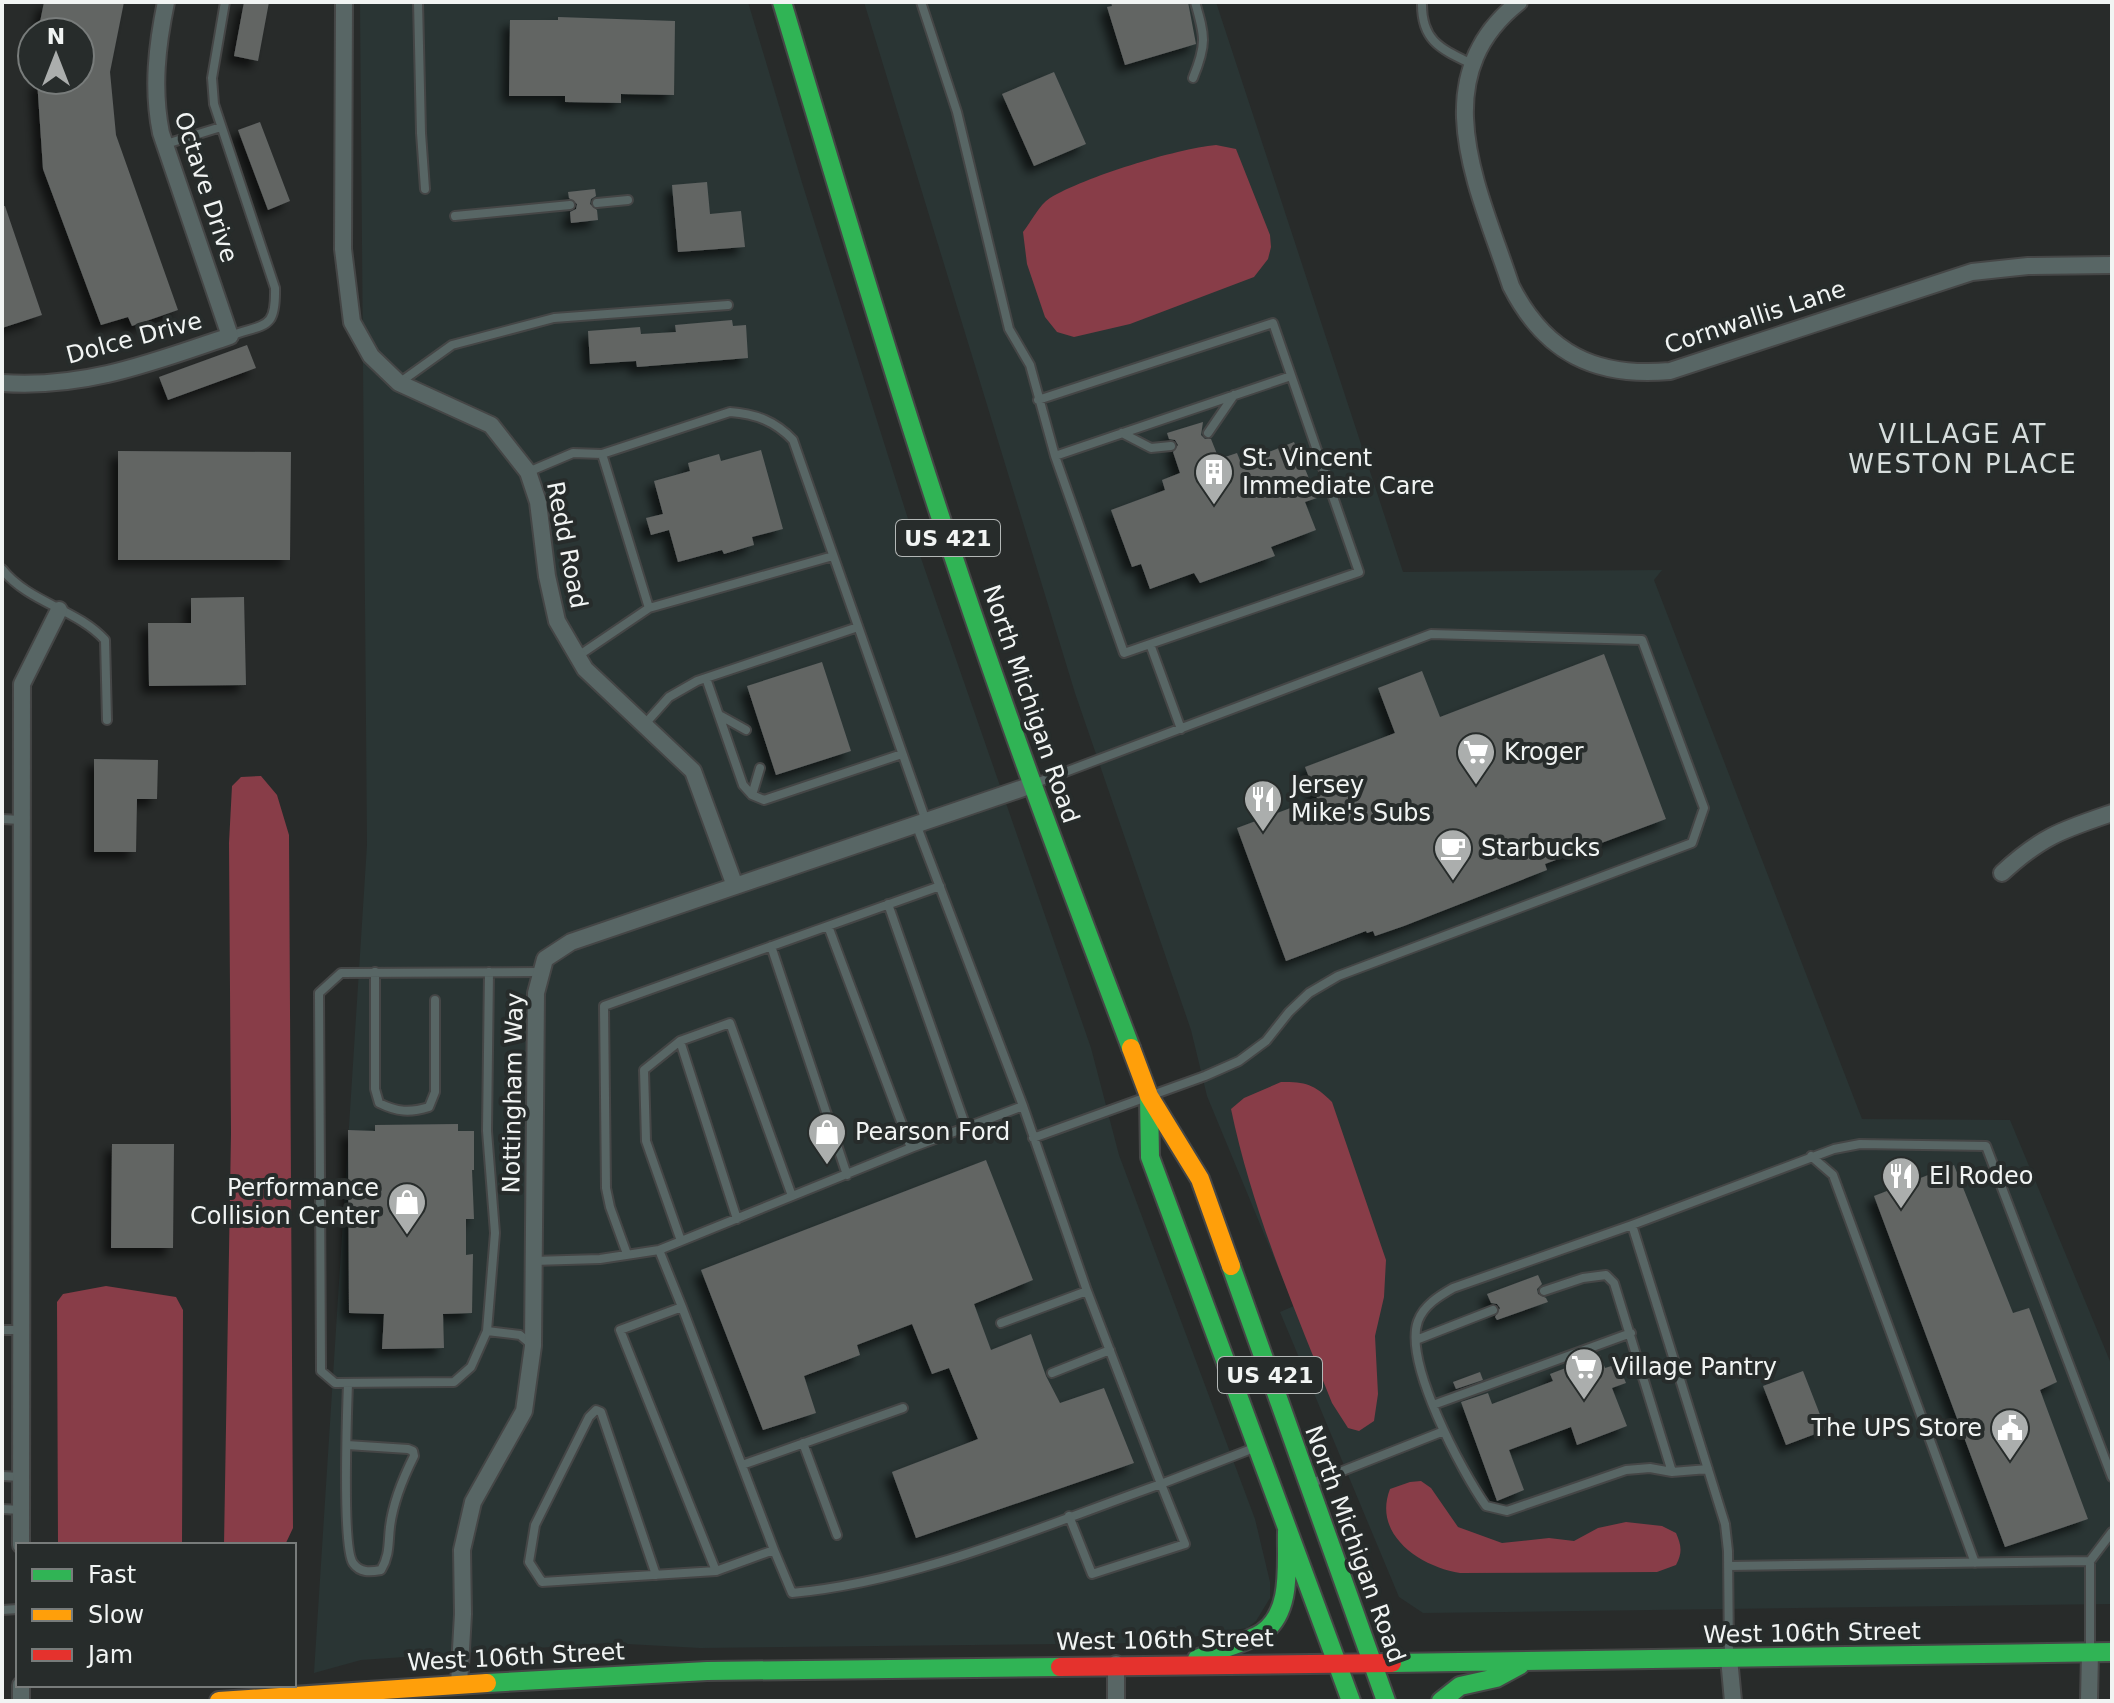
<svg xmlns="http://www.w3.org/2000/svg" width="2114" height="1703" font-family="'DejaVu Sans',sans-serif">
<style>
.built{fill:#2a3534}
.water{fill:#883d48}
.building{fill:#626564;filter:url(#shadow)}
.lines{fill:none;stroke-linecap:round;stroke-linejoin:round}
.lane-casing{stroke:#454646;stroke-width:12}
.street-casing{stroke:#454646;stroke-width:20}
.fast-casing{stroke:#454646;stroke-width:22}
.slow-casing{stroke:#454646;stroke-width:22}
.jam-casing{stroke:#454646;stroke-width:22}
.lane{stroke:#586665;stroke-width:8}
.street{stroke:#586665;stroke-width:16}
.fast{stroke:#30b455;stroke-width:18}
.slow{stroke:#ff9f0a;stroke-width:18}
.jam{stroke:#e5322d;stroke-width:18}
.labels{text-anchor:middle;stroke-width:8;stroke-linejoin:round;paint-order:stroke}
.shield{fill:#272c2b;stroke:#b4b8b7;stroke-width:2}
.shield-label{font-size:22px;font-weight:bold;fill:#f1f4f3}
.street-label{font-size:24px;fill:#f1f4f3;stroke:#272c2b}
.poi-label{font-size:24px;fill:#f1f4f3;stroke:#272c2b;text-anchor:start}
.neighbourhood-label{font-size:26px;letter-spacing:2px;fill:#d6dddc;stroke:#272c2b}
</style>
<defs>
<filter id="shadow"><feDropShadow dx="-7" dy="7" stdDeviation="4" flood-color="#0009"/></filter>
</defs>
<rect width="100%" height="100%" fill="#282b2a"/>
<path class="built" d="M360 2H748L803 186 915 541 1091 1048 1119 1155 1255 1519 1270 1582V1598L1256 1621 1247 1628 1156 1643 700 1648 609 1643 361 1660 314 1673 367 845Z
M864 2H1216L1403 572 1662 570 1654 580 1862 1119 2010 1120 2112 1366V1604L1423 1613 1399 1597 1280 1312 1294 1306 1207 1096 1191 1030 1075 693Z"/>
<path class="water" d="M1216 145 1236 149 1270 235 1271 247 1268 259 1254 277 1130 324 1074 337 1057 332 1045 317 1027 264 1023 232C1031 222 1039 205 1050 198 1085 177 1175 149 1216 145Z
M261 776 277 795 289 835 293 1528 285 1545H224L231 1134 229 843 232 786 241 777Z
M1281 1082C1306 1082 1314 1084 1332 1102L1386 1260 1384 1297 1375 1336 1378 1394 1374 1421 1359 1431 1348 1428 1332 1403C1294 1308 1252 1210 1231 1109L1244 1098Z
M106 1286 176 1297 183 1310 182 1545H58L57 1302 63 1294Z
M1421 1481 1431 1488 1458 1527 1502 1543 1549 1538 1574 1541 1598 1528 1626 1522 1662 1526 1676 1533C1681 1545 1683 1552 1676 1565L1657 1572 1460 1573C1421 1567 1372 1535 1390 1489L1410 1482Z"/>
<path class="building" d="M44 2H124L110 72 116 135 178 310 132 326 128 317 101 325 43 169 37 80H80V32H38Z
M244 2H269L258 61 234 56Z
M1111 2H1188L1196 44 1125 65 1107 7 1112 6Z
M558 17 675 21 674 95 621 94V103L565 102V96H509L510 20H558Z
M1054 72 1086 144 1034 166 1002 94Z
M260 122 290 201 268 210 238 130Z
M707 182 710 214 741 211 745 247 678 252 672 185Z
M595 189 596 196 591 199 590 204 597 210 598 220 571 223 570 212 576 209 577 204 569 198 568 192Z
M2 206H5L42 315 2 328Z
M732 320 733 326 746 325 748 358 637 367 636 361 590 364 588 331 640 327 641 334 676 332 675 325Z
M247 345 256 368 168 400 159 377Z
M1203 422 1201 435 1205 439H1211L1219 459 1237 453 1241 463 1294 442 1317 498 1305 502 1316 530 1271 547 1275 556 1200 583 1194 573 1150 589 1141 564 1132 567 1111 510 1165 490 1162 480 1180 473 1173 452 1178 445 1175 440 1169 439 1167 433Z
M761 450 783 529 752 537 754 545 724 554 722 550 678 562 669 530 651 535 646 518 663 514 654 481 690 471 688 463 719 454 721 461Z
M118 451 291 452 290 560H118Z
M244 597 246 685 149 686 148 623H191V598Z
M1604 654 1666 819 1545 864 1547 870 1404 926 1375 936 1373 931 1367 933 1366 931 1286 961 1237 828 1317 798 1305 767 1395 733 1378 688 1422 671 1440 717Z
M822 662 851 751 776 775 747 686Z
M94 759 158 760 157 799H137L136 852H94Z
M458 1124V1131H474V1170H472L474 1219H466V1255L473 1254 472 1313 443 1314 444 1348 382 1349 384 1314 349 1313 348 1130 375 1131V1125Z
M112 1144H174L173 1248H111Z
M986 1160 1033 1280 974 1304 991 1350 1031 1334 1046 1376 1060 1403 1104 1388 1134 1463 916 1538 892 1472 978 1439 949 1368 932 1374 912 1324 857 1345 860 1355 804 1376 816 1413 763 1430 701 1270Z
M1954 1165 2013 1313 2029 1308 2057 1382 2040 1390 2088 1519 2005 1547 1874 1196Z
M1538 1275 1542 1284 1537 1289 1538 1294 1546 1298 1548 1302 1497 1320 1495 1317 1500 1308 1497 1304 1491 1303 1487 1294Z
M1600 1355 1605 1368 1618 1364 1626 1383 1612 1388 1627 1426 1577 1445 1571 1427 1509 1450 1524 1490 1497 1501 1461 1402 1488 1393 1492 1404 1553 1381 1550 1374Z
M1803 1371 1826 1430 1786 1445 1763 1386Z
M1480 1372 1483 1380 1456 1389 1453 1382Z"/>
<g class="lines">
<defs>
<path id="lane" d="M225 2 212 78 214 104 275 288C276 330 266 323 230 336
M418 2 421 133 425 189
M921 2 957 112 1009 329 1030 365 1055 456 1124 653 1359 572 1273 323 1038 400
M1422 2C1421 41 1441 49 1472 64
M1193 78C1207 44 1205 36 1195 2
M166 144 221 127
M597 203 628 200
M455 216 570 205
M399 383 452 345 554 318 728 305
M1122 433 1151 448 1171 446
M1208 433 1234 395
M602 454 730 412C756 414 775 421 793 440L926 821
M1055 456 1291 376
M528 472 573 453 602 454 649 608 578 656
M2 569C29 603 77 609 105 640L107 720
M649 608 833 556
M1150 644 1181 729
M706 678 743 785 752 795 764 800 902 754
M721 716 746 730
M644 725 669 697 697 681 858 627
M752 795 760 768
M2 819 21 820
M888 904 966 1127
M828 926 911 1148
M771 946 847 1175
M375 972V1089L379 1103C397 1112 410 1113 429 1107L435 1092V1000
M680 1041 737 1219
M1033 1138 1205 1076 1239 1061 1266 1041 1289 1012 1309 993 1338 976 1692 843 1704 808 1642 640 1431 634 1036 783
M1811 1156 1833 1175 1975 1563
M1632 1225 1725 1524 1728 1551 1729 1658
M681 1241 646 1141 644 1070 680 1041 730 1023 792 1196
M659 1250 682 1307 620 1330 716 1571 774 1550 792 1593C919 1581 1042 1526 1161 1484L1087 1291 1023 1106 916 824
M627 1254 610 1207 606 1188 604 1006 940 886
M533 1261 600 1259 659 1250 911 1148 1023 1106
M1544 1291 1583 1278 1606 1275 1614 1283 1672 1472
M682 1307 774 1550
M1001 1323 1087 1291
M2 1330H21
M487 1331 495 1233 487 1131 489 972
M1416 1340 1493 1310
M533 1346 520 1335 487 1331 471 1367 454 1382 335 1383 321 1371 319 993 341 973 541 972
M1052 1373 1110 1350
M1433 1405 1631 1333
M803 1443 837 1535
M347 1445 408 1449 413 1451 414 1456C403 1478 393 1502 390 1527 388 1543 390 1555 381 1570 370 1572 360 1573 353 1563 342 1547 347 1412 348 1383
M742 1465 903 1408
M1708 1469 1672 1472 1650 1468 1626 1470 1507 1511 1486 1506C1462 1472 1403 1362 1418 1321 1424 1305 1439 1296 1453 1288L1632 1225 1834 1149 1860 1144 1986 1146 2112 1477
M2 1476 21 1477
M1312 1483 1444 1431
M2 1509 21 1510
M1069 1516 1092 1574 1185 1544 1161 1484 1254 1448
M2090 1561 2112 1532
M1729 1566 2090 1561V1650
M656 1575 601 1412 596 1410 589 1417 535 1525 529 1562 542 1582 716 1571
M2 1610 18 1609"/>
<path id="street" d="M344 2 343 249 352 322 371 356 399 383 491 425 528 472 538 502 547 576 557 621 585 669 693 771 735 886
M1519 2C1421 79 1480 191 1511 286 1545 353 1596 378 1670 371L1972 272 2028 266 2112 265
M2 383C85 389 153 362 230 336L161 133C152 89 157 45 166 2
M2002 873C2042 836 2062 830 2112 813
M21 1545 22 684 59 610
M1729 1658 1733 1701
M1116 1664V1701
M459 1684 463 1614 462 1550 473 1502 524 1411 533 1346 536 993 545 959 571 942 1032 785
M21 1685V1701
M2089 1701 2090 1652"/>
<path id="fast" d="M782 2C847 219 911 436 985 650 1031 784 1081 916 1131 1048
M1149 1097 1150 1157 1351 1701
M1231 1266 1386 1701
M1197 1659C1214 1651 1250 1641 1262 1633 1293 1612 1286 1563 1287 1531
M1392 1663 2112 1652
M487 1683 707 1671 1060 1667
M1441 1701 1460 1686 1496 1678 1520 1665"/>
<path id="slow" d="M1131 1048 1149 1096 1200 1179 1231 1266
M219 1701 487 1683"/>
<path id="jam" d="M1060 1667 1392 1663"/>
</defs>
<use href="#lane" class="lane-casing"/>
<use href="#street" class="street-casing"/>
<use href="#fast" class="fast-casing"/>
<use href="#slow" class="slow-casing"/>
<use href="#jam" class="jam-casing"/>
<use href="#lane" class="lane"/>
<use href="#street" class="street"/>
<use href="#fast" class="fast"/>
<use href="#slow" class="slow"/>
<use href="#jam" class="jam"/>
</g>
<defs>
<symbol id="building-pin" viewBox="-11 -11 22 30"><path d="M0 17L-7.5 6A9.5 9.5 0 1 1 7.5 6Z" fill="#abaead" stroke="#272c2b"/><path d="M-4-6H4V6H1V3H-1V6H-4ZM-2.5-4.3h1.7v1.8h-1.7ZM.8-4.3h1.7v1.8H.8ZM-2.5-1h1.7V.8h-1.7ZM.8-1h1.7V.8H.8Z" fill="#fff"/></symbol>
<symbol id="supermarket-pin" viewBox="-11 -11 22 30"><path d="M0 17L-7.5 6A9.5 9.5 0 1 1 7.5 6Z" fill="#abaead" stroke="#272c2b"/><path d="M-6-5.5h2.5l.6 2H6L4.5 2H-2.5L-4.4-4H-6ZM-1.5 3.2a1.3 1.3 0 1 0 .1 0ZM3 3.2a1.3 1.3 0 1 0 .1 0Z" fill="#fff"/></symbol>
<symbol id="restaurant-pin" viewBox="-11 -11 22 30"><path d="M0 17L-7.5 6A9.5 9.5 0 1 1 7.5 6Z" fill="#abaead" stroke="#272c2b"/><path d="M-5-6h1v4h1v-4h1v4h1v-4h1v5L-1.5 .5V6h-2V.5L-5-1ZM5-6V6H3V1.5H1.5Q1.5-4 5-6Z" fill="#fff"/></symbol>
<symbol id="cafe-pin" viewBox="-11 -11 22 30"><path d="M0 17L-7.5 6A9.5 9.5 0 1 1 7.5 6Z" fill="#abaead" stroke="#272c2b"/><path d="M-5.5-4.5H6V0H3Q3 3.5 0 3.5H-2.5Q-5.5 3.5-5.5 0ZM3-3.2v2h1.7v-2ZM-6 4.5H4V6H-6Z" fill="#fff"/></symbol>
<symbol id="shop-pin" viewBox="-11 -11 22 30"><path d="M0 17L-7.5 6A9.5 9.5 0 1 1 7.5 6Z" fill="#abaead" stroke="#272c2b"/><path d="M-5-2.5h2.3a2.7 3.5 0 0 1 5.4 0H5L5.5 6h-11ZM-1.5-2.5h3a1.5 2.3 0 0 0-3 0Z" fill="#fff"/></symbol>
<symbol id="civic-pin" viewBox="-11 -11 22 30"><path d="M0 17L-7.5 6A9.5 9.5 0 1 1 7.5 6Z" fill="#abaead" stroke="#272c2b"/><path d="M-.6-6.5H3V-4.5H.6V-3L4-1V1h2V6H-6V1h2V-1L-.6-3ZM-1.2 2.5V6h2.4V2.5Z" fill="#fff"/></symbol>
</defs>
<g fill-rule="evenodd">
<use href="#building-pin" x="1192" y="450" width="44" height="60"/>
<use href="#supermarket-pin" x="1454" y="730" width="44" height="60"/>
<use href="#restaurant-pin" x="1241" y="777" width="44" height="60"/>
<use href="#cafe-pin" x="1431" y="826" width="44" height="60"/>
<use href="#shop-pin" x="805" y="1110" width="44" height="60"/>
<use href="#restaurant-pin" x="1879" y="1154" width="44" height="60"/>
<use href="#shop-pin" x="385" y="1180" width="44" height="60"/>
<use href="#supermarket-pin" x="1562" y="1345" width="44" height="60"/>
<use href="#civic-pin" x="1988" y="1406" width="44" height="60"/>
</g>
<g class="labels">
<g class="shield">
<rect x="896" y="520" width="104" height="36" rx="6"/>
<rect x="1218" y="1357" width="104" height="36" rx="6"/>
</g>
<g class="shield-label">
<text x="948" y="546">US 421</text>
<text x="1270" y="1383">US 421</text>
</g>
<g class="street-label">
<text transform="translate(206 187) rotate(72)" y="8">Octave Drive</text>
<text transform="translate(1755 317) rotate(-18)" y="8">Cornwallis Lane</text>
<text transform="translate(134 338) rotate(-15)" y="8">Dolce Drive</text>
<text transform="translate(567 545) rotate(79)" y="8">Redd Road</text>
<text transform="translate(1031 704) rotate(71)" y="8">North Michigan Road</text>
<text transform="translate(513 1093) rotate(-89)" y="8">Nottingham Way</text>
<text transform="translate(1355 1544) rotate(70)" y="8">North Michigan Road</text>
<text transform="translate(1812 1633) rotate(-1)" y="8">West 106th Street</text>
<text transform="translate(1165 1640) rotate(-1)" y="8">West 106th Street</text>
<text transform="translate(516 1657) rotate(-3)" y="8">West 106th Street</text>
</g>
<g class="poi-label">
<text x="1242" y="466">St. Vincent<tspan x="1242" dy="28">Immediate Care</tspan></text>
<text x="1504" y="760">Kroger</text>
<text x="1291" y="793">Jersey<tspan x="1291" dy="28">Mike's Subs</tspan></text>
<text x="1481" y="856">Starbucks</text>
<text x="855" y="1140">Pearson Ford</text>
<text x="1929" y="1184">El Rodeo</text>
<text x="379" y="1196" text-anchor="end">Performance<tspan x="379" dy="28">Collision Center</tspan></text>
<text x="1612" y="1375">Village Pantry</text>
<text x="1982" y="1436" text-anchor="end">The UPS Store</text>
</g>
<g class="neighbourhood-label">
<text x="1963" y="443">VILLAGE AT<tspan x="1963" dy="30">WESTON PLACE</tspan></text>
</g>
</g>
<rect width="2114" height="1703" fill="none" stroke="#f1f4f3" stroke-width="8"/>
<rect x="16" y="1543" width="280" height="144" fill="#272c2b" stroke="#787c7b" stroke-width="2"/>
<rect x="32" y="1569" width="40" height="12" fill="#30b455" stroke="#787c7b" stroke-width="2"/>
<text x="88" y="1583" font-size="24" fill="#f1f4f3">Fast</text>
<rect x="32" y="1609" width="40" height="12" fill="#ff9f0a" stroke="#787c7b" stroke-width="2"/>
<text x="88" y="1623" font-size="24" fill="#f1f4f3">Slow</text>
<rect x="32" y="1649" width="40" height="12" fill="#e5322d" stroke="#787c7b" stroke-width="2"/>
<text x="88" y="1663" font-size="24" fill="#f1f4f3">Jam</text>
<g transform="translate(56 56)"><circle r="38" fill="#272c2b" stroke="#787c7b" stroke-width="2"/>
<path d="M0-6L14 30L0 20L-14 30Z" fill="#abaead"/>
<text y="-12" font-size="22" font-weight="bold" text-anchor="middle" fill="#f1f4f3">N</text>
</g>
</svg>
